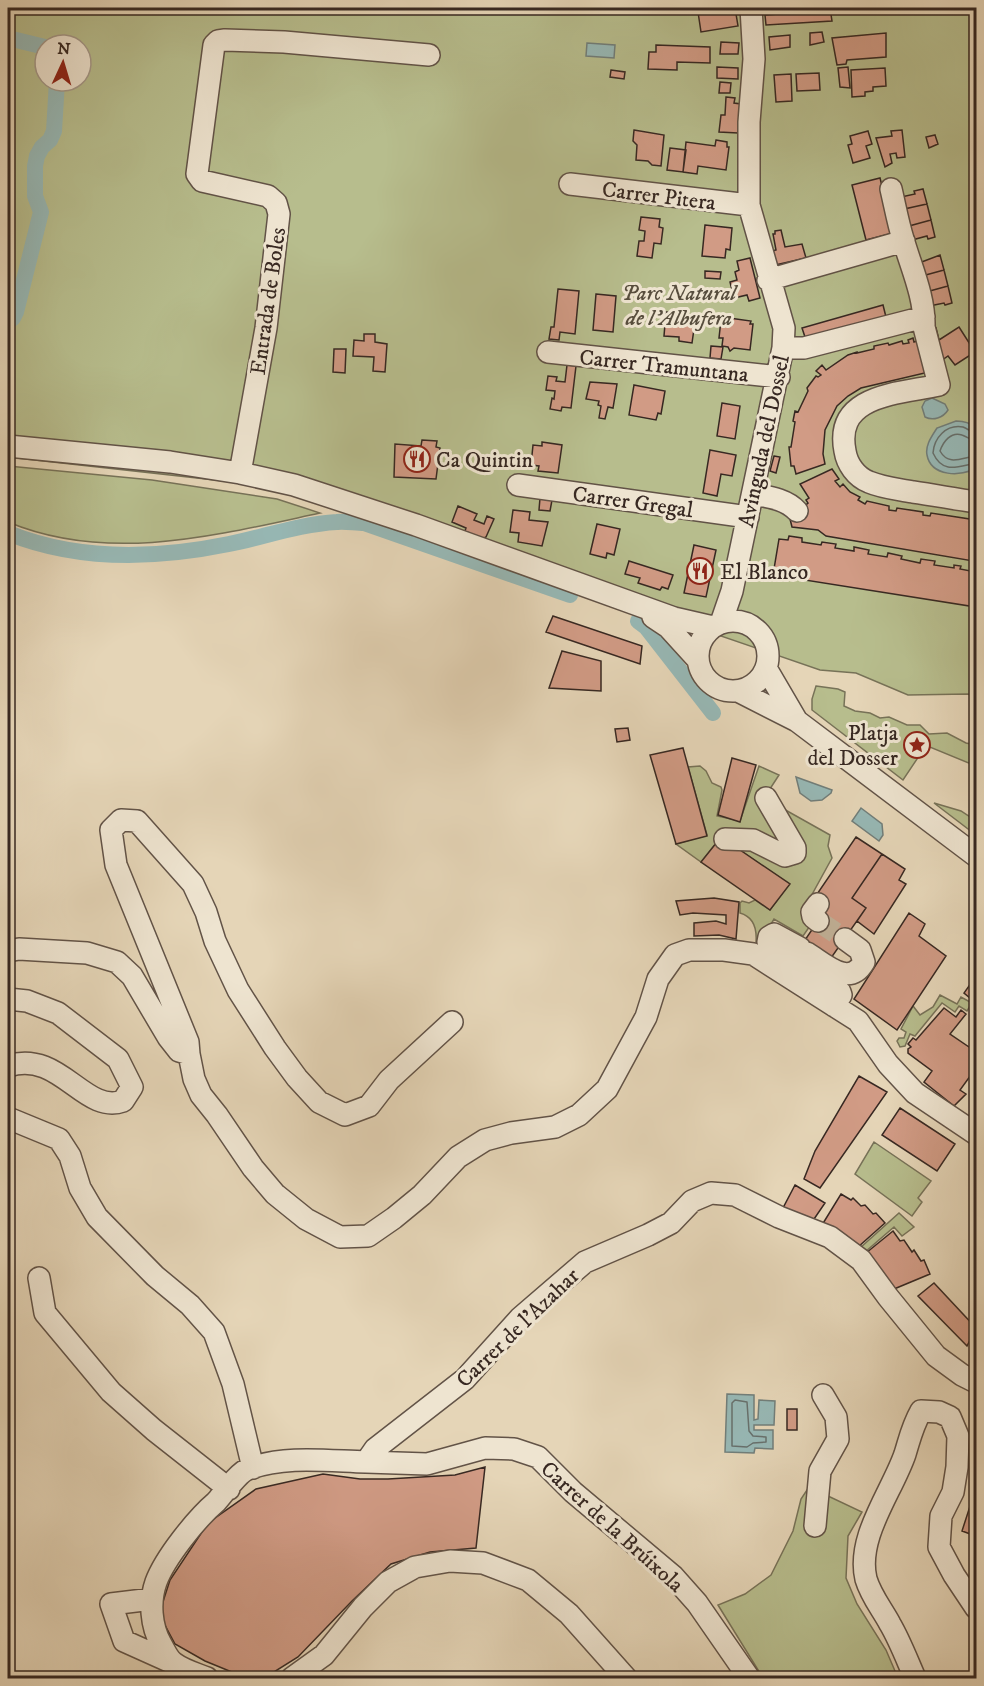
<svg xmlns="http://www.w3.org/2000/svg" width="984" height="1686" font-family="'IM FELL DW Pica',serif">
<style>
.green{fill:#b7bd8d;stroke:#777258;stroke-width:1.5;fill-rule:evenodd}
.water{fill:#97b8b5;stroke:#717e7a;stroke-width:1.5}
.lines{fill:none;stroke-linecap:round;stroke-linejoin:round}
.shore{stroke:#67706c;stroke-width:1.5}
.canal{stroke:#97b8b5;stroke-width:16}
.building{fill:#d19b85;stroke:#372822;stroke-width:1.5}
.minor-tunnel{stroke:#c2b299;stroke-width:21;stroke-dasharray:21 10;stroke-linecap:butt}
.minor-casing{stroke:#625347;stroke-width:24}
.minor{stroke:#eee4d0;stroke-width:21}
.labels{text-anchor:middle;stroke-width:6;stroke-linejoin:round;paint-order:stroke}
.street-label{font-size:22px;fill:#372822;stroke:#eee4d0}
.park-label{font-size:22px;font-style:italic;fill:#574d3d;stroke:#eee4d0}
.poi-label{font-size:22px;fill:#372822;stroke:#eee4d0;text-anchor:start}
</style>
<rect width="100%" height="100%" fill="#e5d5b7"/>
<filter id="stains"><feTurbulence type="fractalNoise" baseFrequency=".00333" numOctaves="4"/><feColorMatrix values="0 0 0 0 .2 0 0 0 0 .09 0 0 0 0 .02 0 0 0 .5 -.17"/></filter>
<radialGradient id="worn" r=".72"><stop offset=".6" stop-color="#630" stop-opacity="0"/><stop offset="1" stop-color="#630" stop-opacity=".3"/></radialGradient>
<path class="green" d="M8 8H976V697L968 694 908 695 856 673 820 670 360 512 242 483 8 457ZM45 45H81V81H45Z
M8 466 152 480 277 499 320 513C218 535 109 564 8 522Z
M816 686 838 689 845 692 844 706 855 711 870 713 880 718 889 717 907 725H920L929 734 947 733 966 743 976 745V766L930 747 921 753 903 780 812 710V699Z
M700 766 706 771 712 783 721 787 722 790 717 816 740 821 759 766 779 775 764 798 830 835 828 846 832 858 809 900 823 907 803 936 774 919 760 943 756 942C757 929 754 917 740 913V903L742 901 749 903 755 900 770 910 789 884 721 837 701 862 676 844 707 835 688 767Z
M934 803 961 811 976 821V835Z
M940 995 957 1004 961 997 972 1003 967 1011 959 1006 955 1012 942 1003 915 1036 910 1034 905 1046 900 1047 897 1041 899 1038H904L906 1032 901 1029 913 1006 920 1015 933 1007Z
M874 1142 931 1181 918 1198 922 1202 912 1216 855 1174Z
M899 1213 914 1227 902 1236 894 1227 865 1252 860 1248Z
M809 1487 862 1512 848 1536 846 1578 857 1604 886 1650 898 1678H763L718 1605 745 1594 771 1575 793 1531 801 1499Z"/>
<path class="water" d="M587 43 615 45 614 58 586 56Z
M932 398 945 404 948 410C943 418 933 421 925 417L922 407 925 401Z
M956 421C975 422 975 426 975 443 975 451 977 459 976 468 962 477 931 477 927 455 925 445 932 436 937 428Z
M796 777 832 790 831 793 822 800 811 801 800 793Z
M861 808 882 824 883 835 879 841 852 821Z
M727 1394 754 1395V1420L758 1419 759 1400 775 1401 774 1425H754V1430H773V1449L755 1448 754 1453 725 1452Z"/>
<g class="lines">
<path class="shore" d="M976 433C971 432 968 429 963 427 946 424 934 438 933 453 943 475 959 466 976 463
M976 441C970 440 968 437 962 435 951 431 943 442 940 451 949 467 963 457 976 456
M735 1400 747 1402 749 1431 753 1436 766 1437V1442L753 1443 747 1447 732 1446V1403Z"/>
<path class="canal" d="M8 38 45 47
M8 322 13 318 16 312 41 212 35 196V166L37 156 42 147 50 140 54 131 57 81
M8 533C77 561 156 559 229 544 264 537 300 524 337 522 345 521 355 523 364 523L570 595
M638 621 646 627 713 713"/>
</g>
<path class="building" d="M725 8H735L738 26 701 32 698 12Z
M777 8H830L832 21 766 25 765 15 778 14Z
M822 32 824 42 810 45V33Z
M886 33V57L847 60 846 64 837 65 832 38Z
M790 35V47L770 50 769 37Z
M721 42 739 43 738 54H720Z
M656 45 710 47V63L677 62V70L648 69 649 52H656Z
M717 67 738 68V79L717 78Z
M848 67 850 88 840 87 838 68Z
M885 68 886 86 873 87V91L865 92V96L852 97 851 70Z
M611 70 625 72 624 79 610 77Z
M819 73 820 90 797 91 796 74Z
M791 74 792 101 776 102 774 75Z
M720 82 731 83 730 93H719Z
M726 97 735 98 734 103 741 104 738 133 719 132 721 115H725Z
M634 130 664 135 661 166 652 165 648 161 636 160 637 145 633 141Z
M902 130 905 157 897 158 896 153 890 154 892 163 885 167 876 138 892 136 891 131Z
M868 131 872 144 866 146 870 158 853 163 848 145 852 144 850 136Z
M935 135 938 144 929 148 926 137Z
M716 140 727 142V147H729L726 170 698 166 697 174 683 172 686 142 715 146Z
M670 148 686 150 683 172 667 170Z
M880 178 894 233 866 240 852 185Z
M923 189 927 204 904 209 901 197 915 194 914 191Z
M927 204 931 220 909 226 904 209Z
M641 217 660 219 659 227 663 228 661 244 654 243 652 258 637 256 639 241H644L645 231 639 230Z
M931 220 935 237 928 239 927 236 912 240 909 226Z
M705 225 732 228 730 250 726 249 725 258 702 256Z
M781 230 785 247 802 244 806 258 771 266 768 252 776 250 773 234H775V231Z
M940 255 944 270 922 276 919 263Z
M750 258 760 298 749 301 747 295 734 298 730 282 737 280 735 272 739 270 737 261Z
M944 270 948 286 926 292 922 276Z
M705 271 721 272 720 279 705 278Z
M948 286 952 303 945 305 944 303 929 306 926 292Z
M558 289 579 291 575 334 560 332 559 340 549 339 551 327H554Z
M596 294 616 296 613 332 593 330Z
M883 305 887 321 807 343 802 328Z
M666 312 703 316 701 330 694 329 692 343 679 341V337L664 336Z
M729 318 751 321 750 324H753L750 350 734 348 730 351 728 347 722 346 723 338H719L721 320 729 321Z
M959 327 975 352 955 365 948 356 938 363 930 330 936 328 939 340Z
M364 334H375V342L387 344 385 372 373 371 374 357 353 356 354 340 364 341Z
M913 338 914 342 920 340 929 372 861 388 848 396 837 406 825 430 823 454 825 464 796 474 794 466H791L789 447H791L795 422 793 421 795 411 798 412 808 391 807 388 816 376 818 377 821 375 816 371 822 365 826 370 848 355 857 352V353L874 349V346L888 343 889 345 902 341 903 344 909 343 908 340Z
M711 346 723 347 721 359 710 358Z
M334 349H346L345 373 333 372Z
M567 365 576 366 571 408 562 407 561 411 550 409 552 398 554 399 555 391 546 390 548 376 557 377 556 381 565 382Z
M590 382 617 384 613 408 608 407 605 419 599 418 601 406 598 405 599 401 586 399Z
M634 385 665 391 661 414 658 413 656 420 629 415Z
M722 403 740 406 735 439 717 436Z
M422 440 437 441 436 447 440 448 436 479 394 477 395 444 421 446Z
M542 442 562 445 558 473 538 471 539 466 531 465 533 445 542 446Z
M710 450 736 455 732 476 721 474 717 496 703 493Z
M774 456 780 457 776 473 770 471Z
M832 469 839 479 835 481 840 487 843 484 850 492 860 497 858 500 865 504 867 501 889 506V510L896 511 897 508 923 512V515L930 516 931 513 976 520 975 537H976V542L973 561 826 536 818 530 792 527 790 519 808 503 806 500 809 498 800 484Z
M540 498 552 500 550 511 539 510Z
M458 506 477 514 474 520 484 524 487 516 494 519 486 537 482 539 465 531 466 528 452 522Z
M513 510 530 512 529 520 548 522 542 546 518 542 519 533 510 532Z
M597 524 620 529 614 555 607 553 606 558 590 554Z
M789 536 802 538V542L821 545 822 542 836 544 835 548 854 551V547L869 550 868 554 887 557 888 553 902 556 901 559 920 563 921 559 935 561 934 565 954 568V565L961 566 960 569 976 572V607L773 575 779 539 788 540Z
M694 545 716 550 706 597 684 593Z
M629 561 673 575 668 589 662 587 660 590 638 583 640 578 625 574Z
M553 616 642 646 640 664 546 632Z
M562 651 601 661V691L549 688Z
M628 728 630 740 617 742 615 729Z
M683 748 707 836 676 844 650 755Z
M732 758 756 765 740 822 718 815Z
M721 837 790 884 770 910 701 862Z
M856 837 882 854 852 898 866 908 831 958 805 940 826 909 813 900Z
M882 854 905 869 899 880 906 884 874 934 857 921 866 908 852 898Z
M714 898 739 902 736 939 719 935 694 936V923L716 921 726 924V915L693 913 680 915 676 901Z
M909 913 925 924 919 936 946 956 897 1030 854 999Z
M976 976V1003L964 993Z
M944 1008 956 1017 961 1010 966 1014 950 1034 972 1049 976 1043V1068L960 1090 966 1094 954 1106 924 1082 932 1071 908 1053V1049L911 1047 908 1044 913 1038 916 1040Z
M859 1076 887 1092 820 1188 804 1179 815 1151Z
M900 1108 955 1144 937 1171 882 1135Z
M795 1185 825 1203 812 1222 783 1208Z
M841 1194 851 1200 853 1198 861 1206 865 1205 873 1214 876 1213 885 1223 858 1247 841 1233 822 1225Z
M893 1231 900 1241 904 1240 912 1252 914 1250 921 1261 924 1260 930 1274 894 1289 866 1253Z
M934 1283 976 1328 967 1346 918 1296Z
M787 1409H797V1430H787Z
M485 1467 476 1548 430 1552 391 1564 352 1601 298 1657 266 1677H244L205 1661 175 1644 159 1614 170 1580 208 1523 256 1489 323 1474 360 1479H388L455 1475Z
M972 1500 976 1502V1525L973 1535 962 1531Z"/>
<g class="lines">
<path class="minor-tunnel" d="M818 921 845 939"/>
<defs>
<path id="minor" d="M570 184 749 205
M891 189C895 206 898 223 903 239 911 267 925 297 924 327L939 385C899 394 834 394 845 451 847 464 856 477 869 482 883 488 898 489 913 492 934 495 955 499 976 502
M768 280 904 241
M783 348H804L924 317
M548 352 779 377
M8 446 170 462 240 473 294 485 416 525 674 618 713 627
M240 473 266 328 279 214 276 203 268 196 202 181 197 174 214 45 218 41 225 40 284 42 429 55
M518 485 748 517
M753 494C769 497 786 499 797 511
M653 617 668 627 698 660
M698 656a35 35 0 1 1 70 0a35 35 0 1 1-70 0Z
M721 623 732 591 783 348 784 328 749 205V122L754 59 751 8
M766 668 797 721
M738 691 797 721 976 856
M725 839 753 840 785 856 795 853V848L766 798
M818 904 812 912 813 917 818 921
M8 951 19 949 87 953 117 962 132 976 168 1037 179 1051 189 1054
M807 953C825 964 849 988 864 962L860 950 845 939
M792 960 772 947 768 942 769 937 774 934 800 948
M799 965 840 992 841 995 834 1006
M8 999 27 1001 58 1013 118 1059 132 1087 123 1101C84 1115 60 1049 8 1066
M452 1022 389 1080 369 1106 345 1115 319 1102 297 1078 275 1048 238 990 215 941 206 912 193 884 137 821 121 820 111 830 116 865 188 1042 189 1054 194 1079 201 1095 217 1115 253 1168 275 1194 306 1219 340 1237 368 1236 394 1218 422 1195 458 1157 485 1140 511 1133 555 1127 579 1115 607 1089 646 1017 658 979 675 955 689 950H724L753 954 858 1021 888 1064 915 1093 976 1134
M8 1118 59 1139 70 1156 80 1188 97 1217 155 1276 190 1305 214 1332 233 1384 253 1468
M39 1278 45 1313 111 1392 154 1430 229 1489
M366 1462 427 1464 485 1448 514 1449 538 1457 573 1492 673 1576 697 1603 749 1678
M815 1526 820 1471 838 1439 836 1417 823 1395
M152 1599 111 1604 124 1641 173 1663
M207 1678C197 1674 183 1670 174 1663 168 1659 165 1651 161 1644 151 1626 149 1602 156 1582 165 1558 196 1519 216 1502 223 1494 239 1472 248 1469 284 1455 328 1461 366 1462L375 1449 465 1379 520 1318 585 1262 648 1235 671 1223 692 1201 711 1193 735 1195 779 1217 830 1237 861 1260 888 1297 936 1356 962 1375 976 1382
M292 1678 324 1655 363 1607 388 1582 415 1567 450 1561 483 1563 528 1580 569 1614 626 1678
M915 1678C907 1660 900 1641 890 1624 882 1609 871 1596 866 1579 856 1537 892 1492 905 1454 910 1438 912 1427 921 1411L939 1412 950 1417 958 1436 957 1467 953 1492 941 1516 939 1547 954 1575 976 1608"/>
</defs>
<use href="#minor" class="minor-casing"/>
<use href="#minor" class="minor"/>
</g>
<defs>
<symbol id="restaurant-ring" viewBox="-11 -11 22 22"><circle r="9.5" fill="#eee4d0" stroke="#8f2418" stroke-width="1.5"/><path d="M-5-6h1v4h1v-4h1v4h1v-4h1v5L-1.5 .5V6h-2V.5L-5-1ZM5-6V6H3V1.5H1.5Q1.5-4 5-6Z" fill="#8f2418"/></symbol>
<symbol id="sight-ring" viewBox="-11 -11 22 22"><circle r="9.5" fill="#eee4d0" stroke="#8f2418" stroke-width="1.5"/><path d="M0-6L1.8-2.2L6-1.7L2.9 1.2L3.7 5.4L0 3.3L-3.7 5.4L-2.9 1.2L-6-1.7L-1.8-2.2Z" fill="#8f2418"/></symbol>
</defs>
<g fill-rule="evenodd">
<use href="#restaurant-ring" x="402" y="444" width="30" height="30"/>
<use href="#restaurant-ring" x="685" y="556" width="30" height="30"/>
<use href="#sight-ring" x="902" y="730" width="30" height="30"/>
</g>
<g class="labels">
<g class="street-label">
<text transform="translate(659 195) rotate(7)" y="8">Carrer Pitera</text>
<text transform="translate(267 301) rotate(-82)" y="8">Entrada de Boles</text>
<text transform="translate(664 365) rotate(6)" y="8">Carrer Tramuntana</text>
<text transform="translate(763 441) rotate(-78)" y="8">Avinguda del Dossel</text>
<text transform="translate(633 501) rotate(8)" y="8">Carrer Gregal</text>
<text transform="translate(517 1327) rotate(-44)" y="8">Carrer de l'Azahar</text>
<text transform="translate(613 1526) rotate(42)" y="8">Carrer de la Brúixola</text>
</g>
<g class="park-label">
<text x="679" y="300">Parc Natural<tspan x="679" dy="25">de l'Albufera</tspan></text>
</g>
<g class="poi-label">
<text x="436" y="467">Ca Quintin</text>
<text x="720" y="579">El Blanco</text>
<text x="898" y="740" text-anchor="end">Platja<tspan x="898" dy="25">del Dosser</tspan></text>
</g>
</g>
<rect width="984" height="1686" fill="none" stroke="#e5d5b7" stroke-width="30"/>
<rect x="9" y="9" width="966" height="1668" fill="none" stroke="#372822" stroke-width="3"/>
<rect x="15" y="15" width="954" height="1656" fill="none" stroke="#372822" stroke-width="1.5"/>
<g transform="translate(63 63) rotate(4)"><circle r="28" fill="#eee4d0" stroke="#a5998a" stroke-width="1.5"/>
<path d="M0-4.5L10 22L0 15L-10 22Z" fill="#8f2418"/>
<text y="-9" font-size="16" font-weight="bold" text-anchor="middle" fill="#372822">N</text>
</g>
<rect width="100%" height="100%" filter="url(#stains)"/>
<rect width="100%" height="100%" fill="url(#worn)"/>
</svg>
